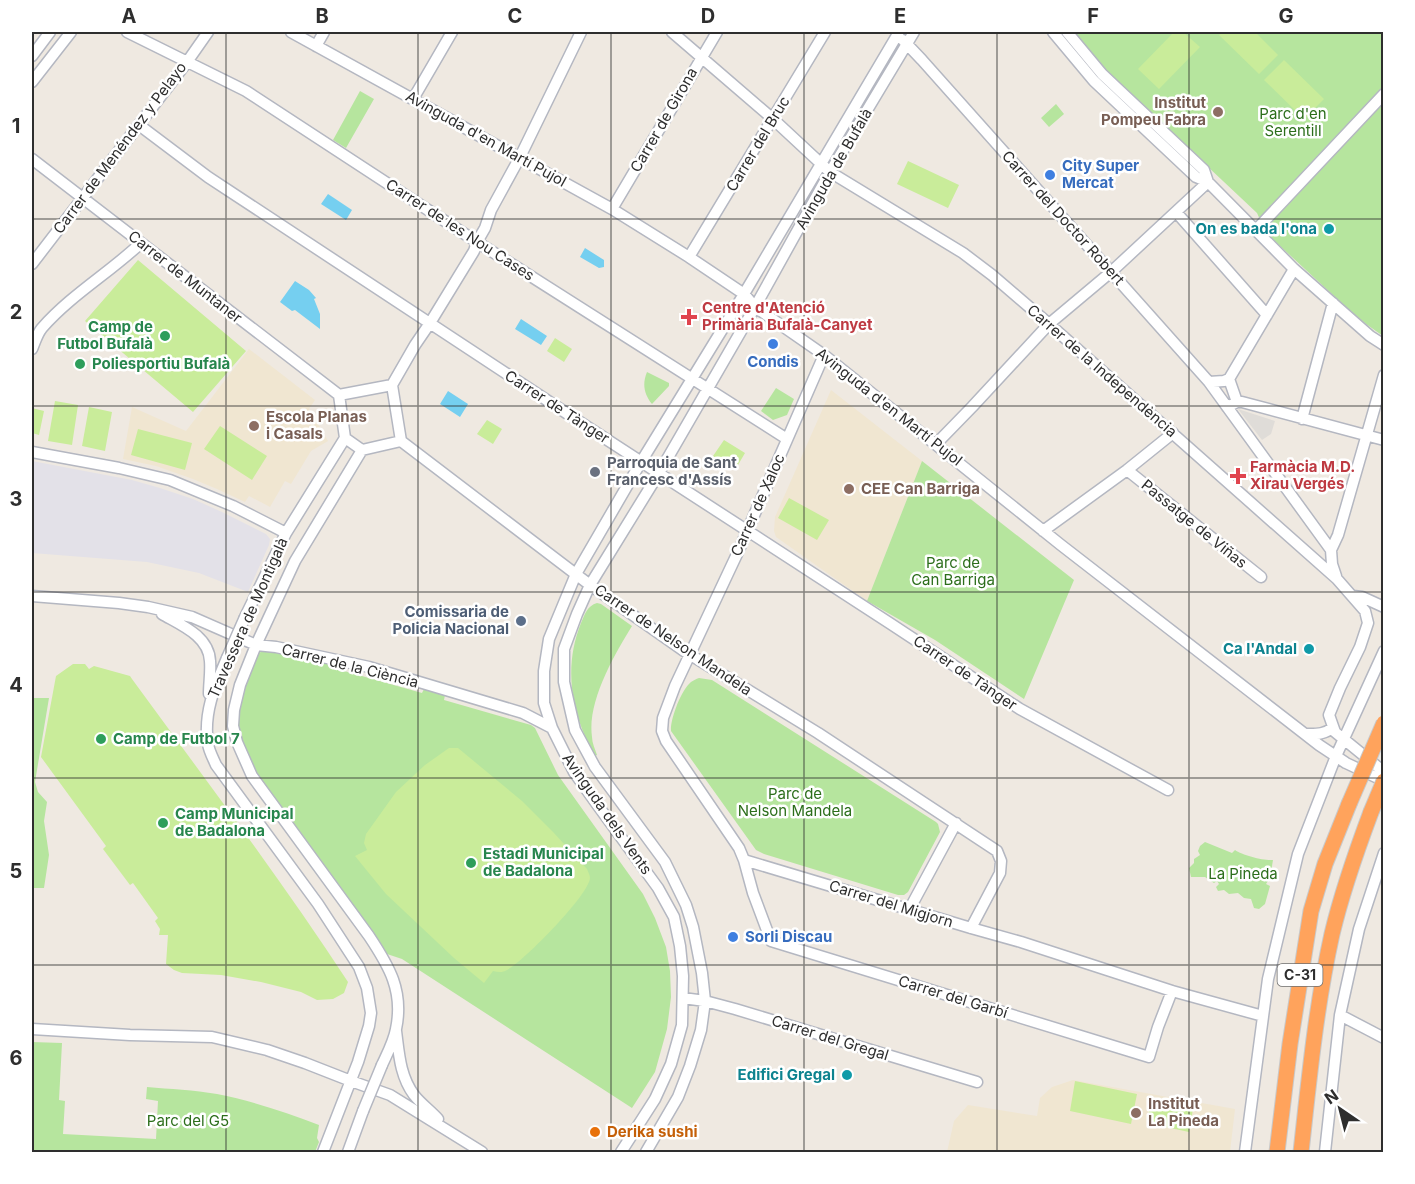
<svg xmlns="http://www.w3.org/2000/svg" width="1415" height="1184" font-family="Inter,sans-serif">
<style>
.industrial{fill:#e3e1e8}
.education{fill:#f0e6d1}
.green{fill:#b6e59e}
.pitch{fill:#c9ec9a}
.plaza{fill:#dfdcd8}
.water{fill:#75cff0}
.lines{fill:none;stroke-linecap:round;stroke-linejoin:round}
.minor-casing{stroke:#b4b7c1;stroke-width:13}
.highway-casing{stroke:#c9c9c9;stroke-width:17}
.minor{stroke:#fff;stroke-width:10}
.highway{stroke:#ffa35c;stroke-width:15}
.minor-bridge-casing{stroke:#b4b7c1;stroke-width:13;stroke-linecap:butt}
.highway-bridge-casing{stroke:#c9c9c9;stroke-width:17;stroke-linecap:butt}
.minor-bridge{stroke:#fff;stroke-width:10}
.highway-bridge{stroke:#ffa35c;stroke-width:15}
.grid{fill:none;stroke:#2e2e2e;stroke-width:1.5;stroke-opacity:0.55}
.education-dot{fill:#8d6e63;stroke:#fff;stroke-width:2}
.shop-dot{fill:#3f7fe0;stroke:#fff;stroke-width:2}
.culture-dot{fill:#0f9aa8;stroke:#fff;stroke-width:2}
.health-dot{fill:#e0444e;stroke:#fff;stroke-width:2}
.leisure-dot{fill:#2e9e5b;stroke:#fff;stroke-width:2}
.worship-dot{fill:#6b7280;stroke:#fff;stroke-width:2}
.service-dot{fill:#5c6f8a;stroke:#fff;stroke-width:2}
.food-dot{fill:#e8710a;stroke:#fff;stroke-width:2}
.labels{text-anchor:middle;stroke-width:5;stroke-linejoin:round;paint-order:stroke}
.shield{fill:#fff;stroke:#6d6d6d;stroke-width:1.5}
.shield-label{font-size:14px;font-weight:bold;fill:#2e2e2e}
.education-label{font-size:15px;font-weight:bold;fill:#785e54;stroke:#fff;text-anchor:start}
.park-label{font-size:15px;fill:#2c6e1b;stroke:#fff}
.street-label{font-size:15px;fill:#2e2e2e;stroke:#fff}
.shop-label{font-size:15px;font-weight:bold;fill:#366cbe;stroke:#fff;text-anchor:start}
.culture-label{font-size:15px;font-weight:bold;fill:#0d838f;stroke:#fff;text-anchor:end}
.health-label{font-size:15px;font-weight:bold;fill:#be3a42;stroke:#fff;text-anchor:start}
.leisure-label{font-size:15px;font-weight:bold;fill:#27864d;stroke:#fff;text-anchor:start}
.worship-label{font-size:15px;font-weight:bold;fill:#5b616d;stroke:#fff;text-anchor:start}
.service-label{font-size:15px;font-weight:bold;fill:#4e5e75;stroke:#fff;text-anchor:end}
.food-label{font-size:15px;font-weight:bold;fill:#c56008;stroke:#fff;text-anchor:start}
.neatline{fill:none;stroke:#2e2e2e;stroke-width:2}
.grid-label{font-size:20px;text-anchor:middle;font-weight:bold;fill:#2e2e2e}
</style>
<rect width="100%" height="100%" fill="#efe9e1"/>
<path class="industrial" d="M32 461 132 480 160 488 193 499 222 512 266 534 270 539 269 545 248 592 199 573 147 562 32 553Z"/>
<path class="education" d="M249 349 315 400 309 409 328 441 311 451 291 484 285 481 270 507 249 496 245 502 217 489 193 479 156 466 123 459 132 407 186 431Z
M831 390 922 461 867 601 776 537 774 531 775 517Z
M1073 1080 1235 1109 1230 1152H947L954 1121 968 1105 1037 1116 1040 1098 1052 1087Z"/>
<path class="green" d="M1072 32H1383V336L1366 324 1348 309 1266 233 1257 213 1106 71Z
M360 91 374 99 346 148 333 140Z
M1056 104 1064 114 1049 127 1041 118Z
M647 372 669 383V386L652 404C644 394 642 384 647 372Z
M776 388 794 399 787 415 773 420 761 411Z
M922 461 1074 580 1024 699 935 640 867 601Z
M597 603 601 604 632 626C614 655 587 702 592 737 592 743 595 749 597 755L595 756C591 750 588 743 585 736 569 700 566 660 581 623 585 614 587 606 597 603Z
M262 651H266L300 656 330 663V667L422 693 424 689 445 695 444 700 531 725 535 728 558 775 643 894 655 918 666 947 670 971 671 997 667 1029 655 1072 632 1108 402 959 387 954 266 787C257 774 248 760 242 746 231 714 247 683 258 654Z
M699 678 712 680 936 822 938 824 940 832 908 892 904 895H898L764 854 756 850 671 731C670 720 681 690 691 682 694 680 696 679 699 678Z
M32 698H49L35 782 38 792 47 802 44 821 49 855 44 888H32Z
M1205 842 1232 853 1235 850C1242 855 1264 861 1273 860L1270 878 1266 884 1270 886 1265 904 1259 909 1254 908 1251 899 1244 898 1238 893 1229 894 1224 890 1218 891 1216 887 1219 884 1217 881 1214 883 1205 877H1191L1189 868 1194 863V859L1200 855 1198 851 1200 846Z
M32 1042 62 1043 59 1100 65 1101 63 1134 156 1139 158 1101 146 1099 147 1087C170 1089 194 1090 217 1094 252 1101 286 1112 319 1125L317 1138 319 1142 315 1152H32Z"/>
<path class="pitch" d="M1174 32H1183L1200 47 1159 89 1138 69Z
M1223 32H1255L1278 55 1259 74 1219 35Z
M1284 60 1324 99 1304 119 1264 80Z
M908 161 959 185 948 208 897 184Z
M138 260 246 351 193 412 85 321Z
M555 338 572 349 564 362 547 351Z
M55 401 78 405 72 445 48 441Z
M89 407 112 412 105 451 82 446Z
M32 408 44 411 39 435 32 433Z
M487 420 502 429 493 444 477 434Z
M220 426 267 456 252 480 204 449Z
M138 429 192 443 185 470 131 455Z
M724 440 745 453 735 470 713 456Z
M789 498 829 520 817 540 778 518Z
M73 664H85L89 669 94 666 130 676 132 679C205 779 280 878 348 982L344 993 333 999 317 1000 301 992 261 982 221 975 182 973 174 970 166 964 168 935H159L160 929 155 921 158 918 133 883 130 885 103 849 106 846 41 757 56 676Z
M449 748H458L522 801 554 833 587 869C588 872 590 875 590 878 589 895 523 962 507 970 502 973 498 972 493 971L484 983 454 958 386 894 355 856 367 850 364 843 366 834 396 792 425 765Z
M1075 1081 1137 1094 1131 1124 1070 1111Z
M1151 1100 1193 1109 1189 1132 1147 1123Z"/>
<path class="plaza" d="M1238 409 1275 421 1271 434 1262 440Z"/>
<path class="water" d="M328 194 352 210 346 220 321 204Z
M585 248 604 260V267L599 268 580 257Z
M295 281 309 290 316 298 314 299 320 314V329L295 310 292 311 280 302Z
M521 319 547 336 541 345 515 329Z
M448 391 468 404 460 417 440 404Z"/>
<g class="lines">
<defs>
<path id="minor" d="M127 32 246 91 477 242 787 439
M291 32 612 209 689 257 744 294 755 307 824 355 1061 545 1319 745 1346 763 1384 781
M672 32 773 119 830 172 963 253 992 275 1049 324 1337 579 1365 611 1368 623 1360 647 1340 688 1329 715 1335 732 1384 772
M1053 32 1094 81 1196 177 1208 182
M1067 32 1102 74 1204 170 1208 182 1294 269 1370 336 1384 345
M903 40 922 60 1209 382 1331 550 1332 564 1336 576
M316 46 324 32
M32 56 50 32
M32 82 71 32
M413 99 452 32
M139 125 208 177 586 426 891 624 1020 709 1168 790
M32 159 339 395
M612 209 717 32
M1176 212 1267 315
M1256 230 1384 94
M689 257 825 32
M32 264 187 62 208 32
M32 349C35 342 37 334 42 328 71 295 109 273 141 243
M824 355 738 552 675 686 663 718 662 731 666 741 739 848 744 860 971 928 1021 942 1172 991 1263 1016
M1229 379 1237 402
M1209 382 1224 381 1229 379 1294 269
M392 385 415 345 430 323 474 251 477 242 485 228 491 210 520 157 581 32
M392 385 339 395 345 438 362 450 401 441
M392 385 401 441
M1227 407 1237 402H1242L1384 440
M1302 419 1333 303
M401 441 590 585 684 651 818 733 997 851 1001 861 1000 873 971 928
M936 444 972 407 1049 324 1111 272 1208 182
M362 450 295 561 256 645 240 685 234 710 233 726 237 742 252 776 369 936C389 966 404 991 396 1029 394 1041 387 1054 382 1065
M32 452 119 468 170 480 233 506 286 533
M1127 470 1261 577
M1043 531 1127 470 1173 433
M1331 550 1338 535 1384 375
M32 596 119 603 148 607 192 617 256 645 276 647 369 667 523 713 552 728
M1353 596 1362 597 1384 607
M162 614C181 625 209 636 210 661 211 672 209 683 209 694
M245 617 286 533 345 438
M227 658C215 686 203 713 208 744 209 751 213 758 216 765L318 904 359 967 367 988 371 1013 369 1026 358 1062 323 1152
M1305 734C1315 734 1325 735 1333 727
M744 860 753 893 771 941 1136 1053 1149 1057 1158 1027 1172 991
M909 910 956 823
M683 998 705 1001 735 1009 977 1082
M1340 1015 1384 1038
M32 1029 130 1035 212 1037 267 1050 305 1063 351 1081 390 1095 482 1152
M396 1031C399 1054 400 1076 414 1095 421 1104 431 1111 438 1119
M348 1152 363 1111
M621 1152 655 1099 671 1064 682 1025 683 976 680 946 674 917 658 888 596 803 574 772 552 728 544 703V671L549 639 576 574 641 462 744 294 899 32
M646 1152 678 1097 690 1066 701 1030 705 1001 702 973 693 927 686 905 665 862 595 767 575 730 564 682V649L577 614 590 585 659 473 755 307 830 172 914 32
M1245 1152 1268 979 1298 854 1336 756 1384 651
M1325 1152 1340 1015 1359 929 1384 853"/>
<path id="highway" d="M1277 1152 1290 1044 1311 911 1325 864 1349 804
M1301 1152C1309 1080 1316 1006 1332 934 1342 892 1356 852 1371 812"/>
</defs>
<use href="#minor" class="minor-casing"/>
<use href="#highway" class="highway-casing"/>
<use href="#minor" class="minor"/>
<use href="#highway" class="highway"/>
<defs>
<path id="minor-bridge" d="M227 658 245 617
M363 1111 382 1065"/>
<path id="highway-bridge" d="M1349 804 1384 723
M1371 812 1384 781"/>
</defs>
<use href="#minor-bridge" class="minor-bridge-casing"/>
<use href="#highway-bridge" class="highway-bridge-casing"/>
<use href="#minor-bridge" class="minor-bridge"/>
<use href="#highway-bridge" class="highway-bridge"/>
</g>
<path class="grid" d="M226 32V1152M418 32V1152M611 32V1152M804 32V1152M997 32V1152M1189 32V1152M32 219H1384M32 406H1384M32 592H1384M32 778H1384M32 965H1384"/>
<g class="education-dot">
<circle cx="1218" cy="112" r="6"/>
<circle cx="254" cy="426" r="6"/>
<circle cx="849" cy="489" r="6"/>
<circle cx="1136" cy="1113" r="6"/>
</g>
<g class="shop-dot">
<circle cx="1050" cy="175" r="6"/>
<circle cx="773" cy="344" r="6"/>
<circle cx="733" cy="937" r="6"/>
</g>
<g class="culture-dot">
<circle cx="1329" cy="229" r="6"/>
<circle cx="1309" cy="649" r="6"/>
<circle cx="847" cy="1075" r="6"/>
</g>
<g class="health-dot">
<path d="M686 308h6v6h6v6h-6v6h-6v-6h-6v-6h6z"/>
<path d="M1235 467h6v6h6v6h-6v6h-6v-6h-6v-6h6z"/>
</g>
<g class="leisure-dot">
<circle cx="165" cy="336" r="6"/>
<circle cx="80" cy="364" r="6"/>
<circle cx="101" cy="739" r="6"/>
<circle cx="163" cy="823" r="6"/>
<circle cx="471" cy="863" r="6"/>
</g>
<circle class="worship-dot" cx="595" cy="472" r="6"/>
<circle class="service-dot" cx="521" cy="621" r="6"/>
<circle class="food-dot" cx="595" cy="1132" r="6"/>
<g class="labels">
<rect class="shield" x="1277.5" y="964" width="45" height="22" rx="4.5"/>
<g class="shield-label">
<text x="1300" y="980">C-31</text>
</g>
<g class="education-label">
<text x="1206" y="108" text-anchor="end">Institut<tspan x="1206" dy="17">Pompeu Fabra</tspan></text>
<text x="266" y="422">Escola Planas<tspan x="266" dy="17">i Casals</tspan></text>
<text x="861" y="494">CEE Can Barriga</text>
<text x="1148" y="1109">Institut<tspan x="1148" dy="17">La Pineda</tspan></text>
</g>
<g class="park-label">
<text x="1293" y="119">Parc d'en<tspan x="1293" dy="17">Serentill</tspan></text>
<text x="953" y="568">Parc de<tspan x="953" dy="17">Can Barriga</tspan></text>
<text x="795" y="799">Parc de<tspan x="795" dy="17">Nelson Mandela</tspan></text>
<text x="1243" y="879">La Pineda</text>
<text x="188" y="1126">Parc del G5</text>
</g>
<g class="street-label">
<text transform="translate(664 120) rotate(-60)" y="5">Carrer de Girona</text>
<text transform="translate(486 139) rotate(29)" y="5">Avinguda d'en Martí Pujol</text>
<text transform="translate(758 144) rotate(-59)" y="5">Carrer del Bruc</text>
<text transform="translate(120 148) rotate(-53)" y="5">Carrer de Menéndez y Pelayo</text>
<text transform="translate(834 169) rotate(-60)" y="5">Avinguda de Bufalà</text>
<text transform="translate(1063 218) rotate(48)" y="5">Carrer del Doctor Robert</text>
<text transform="translate(460 230) rotate(33)" y="5">Carrer de les Nou Cases</text>
<text transform="translate(185 277) rotate(38)" y="5">Carrer de Muntaner</text>
<text transform="translate(1102 371) rotate(41)" y="5">Carrer de la Independència</text>
<text transform="translate(557 407) rotate(33)" y="5">Carrer de Tànger</text>
<text transform="translate(889 407) rotate(38)" y="5">Avinguda d'en Martí Pujol</text>
<text transform="translate(758 505) rotate(-66)" y="5">Carrer de Xaloc</text>
<text transform="translate(1194 524) rotate(39)" y="5">Passatge de Viñas</text>
<text transform="translate(248 618) rotate(-66)" y="5">Travessera de Montigalà</text>
<text transform="translate(673 640) rotate(34)" y="5">Carrer de Nelson Mandela</text>
<text transform="translate(350 666) rotate(14)" y="5">Carrer de la Ciència</text>
<text transform="translate(965 673) rotate(34)" y="5">Carrer de Tànger</text>
<text transform="translate(607 814) rotate(55)" y="5">Avinguda dels Vents</text>
<text transform="translate(891 904) rotate(17)" y="5">Carrer del Migjorn</text>
<text transform="translate(953 997) rotate(17)" y="5">Carrer del Garbí</text>
<text transform="translate(830 1038) rotate(17)" y="5">Carrer del Gregal</text>
</g>
<g class="shop-label">
<text x="1062" y="171">City Super<tspan x="1062" dy="17">Mercat</tspan></text>
<text x="773" y="367" text-anchor="middle">Condis</text>
<text x="745" y="942">Sorli Discau</text>
</g>
<g class="culture-label">
<text x="1317" y="234">On es bada l'ona</text>
<text x="1297" y="654">Ca l'Andal</text>
<text x="835" y="1080">Edifici Gregal</text>
</g>
<g class="health-label">
<text x="702" y="313">Centre d'Atenció<tspan x="702" dy="17">Primària Bufalà-Canyet</tspan></text>
<text x="1250" y="472">Farmàcia M.D.<tspan x="1250" dy="17">Xirau Vergés</tspan></text>
</g>
<g class="leisure-label">
<text x="153" y="332" text-anchor="end">Camp de<tspan x="153" dy="17">Futbol Bufalà</tspan></text>
<text x="92" y="369">Poliesportiu Bufalà</text>
<text x="113" y="744">Camp de Futbol 7</text>
<text x="175" y="819">Camp Municipal<tspan x="175" dy="17">de Badalona</tspan></text>
<text x="483" y="859">Estadi Municipal<tspan x="483" dy="17">de Badalona</tspan></text>
</g>
<g class="worship-label">
<text x="607" y="468">Parroquia de Sant<tspan x="607" dy="17">Francesc d'Assís</tspan></text>
</g>
<g class="service-label">
<text x="509" y="617">Comissaria de<tspan x="509" dy="17">Policia Nacional</tspan></text>
</g>
<g class="food-label">
<text x="607" y="1137">Derika sushi</text>
</g>
</g>
<rect width="1415" height="1184" fill="none" stroke="#ffffff" stroke-width="66"/>
<g transform="translate(1340 1109) rotate(325)" stroke="#ffffff" stroke-width="4.5" paint-order="stroke">
<path d="M0-4.5L10 22L0 15L-10 22Z" fill="#2e2e2e"/>
<text y="-9" font-size="16" font-weight="bold" text-anchor="middle" fill="#2e2e2e">N</text>
</g>
<rect x="33" y="33" width="1349" height="1118" class="neatline"/>
<g class="grid-label">
<text x="129" y="23">A</text>
<text x="322" y="23">B</text>
<text x="515" y="23">C</text>
<text x="708" y="23">D</text>
<text x="900" y="23">E</text>
<text x="1093" y="23">F</text>
<text x="1286" y="23">G</text>
<text x="16" y="133">1</text>
<text x="16" y="319">2</text>
<text x="16" y="506">3</text>
<text x="16" y="692">4</text>
<text x="16" y="878">5</text>
<text x="16" y="1065">6</text>
</g>
</svg>
